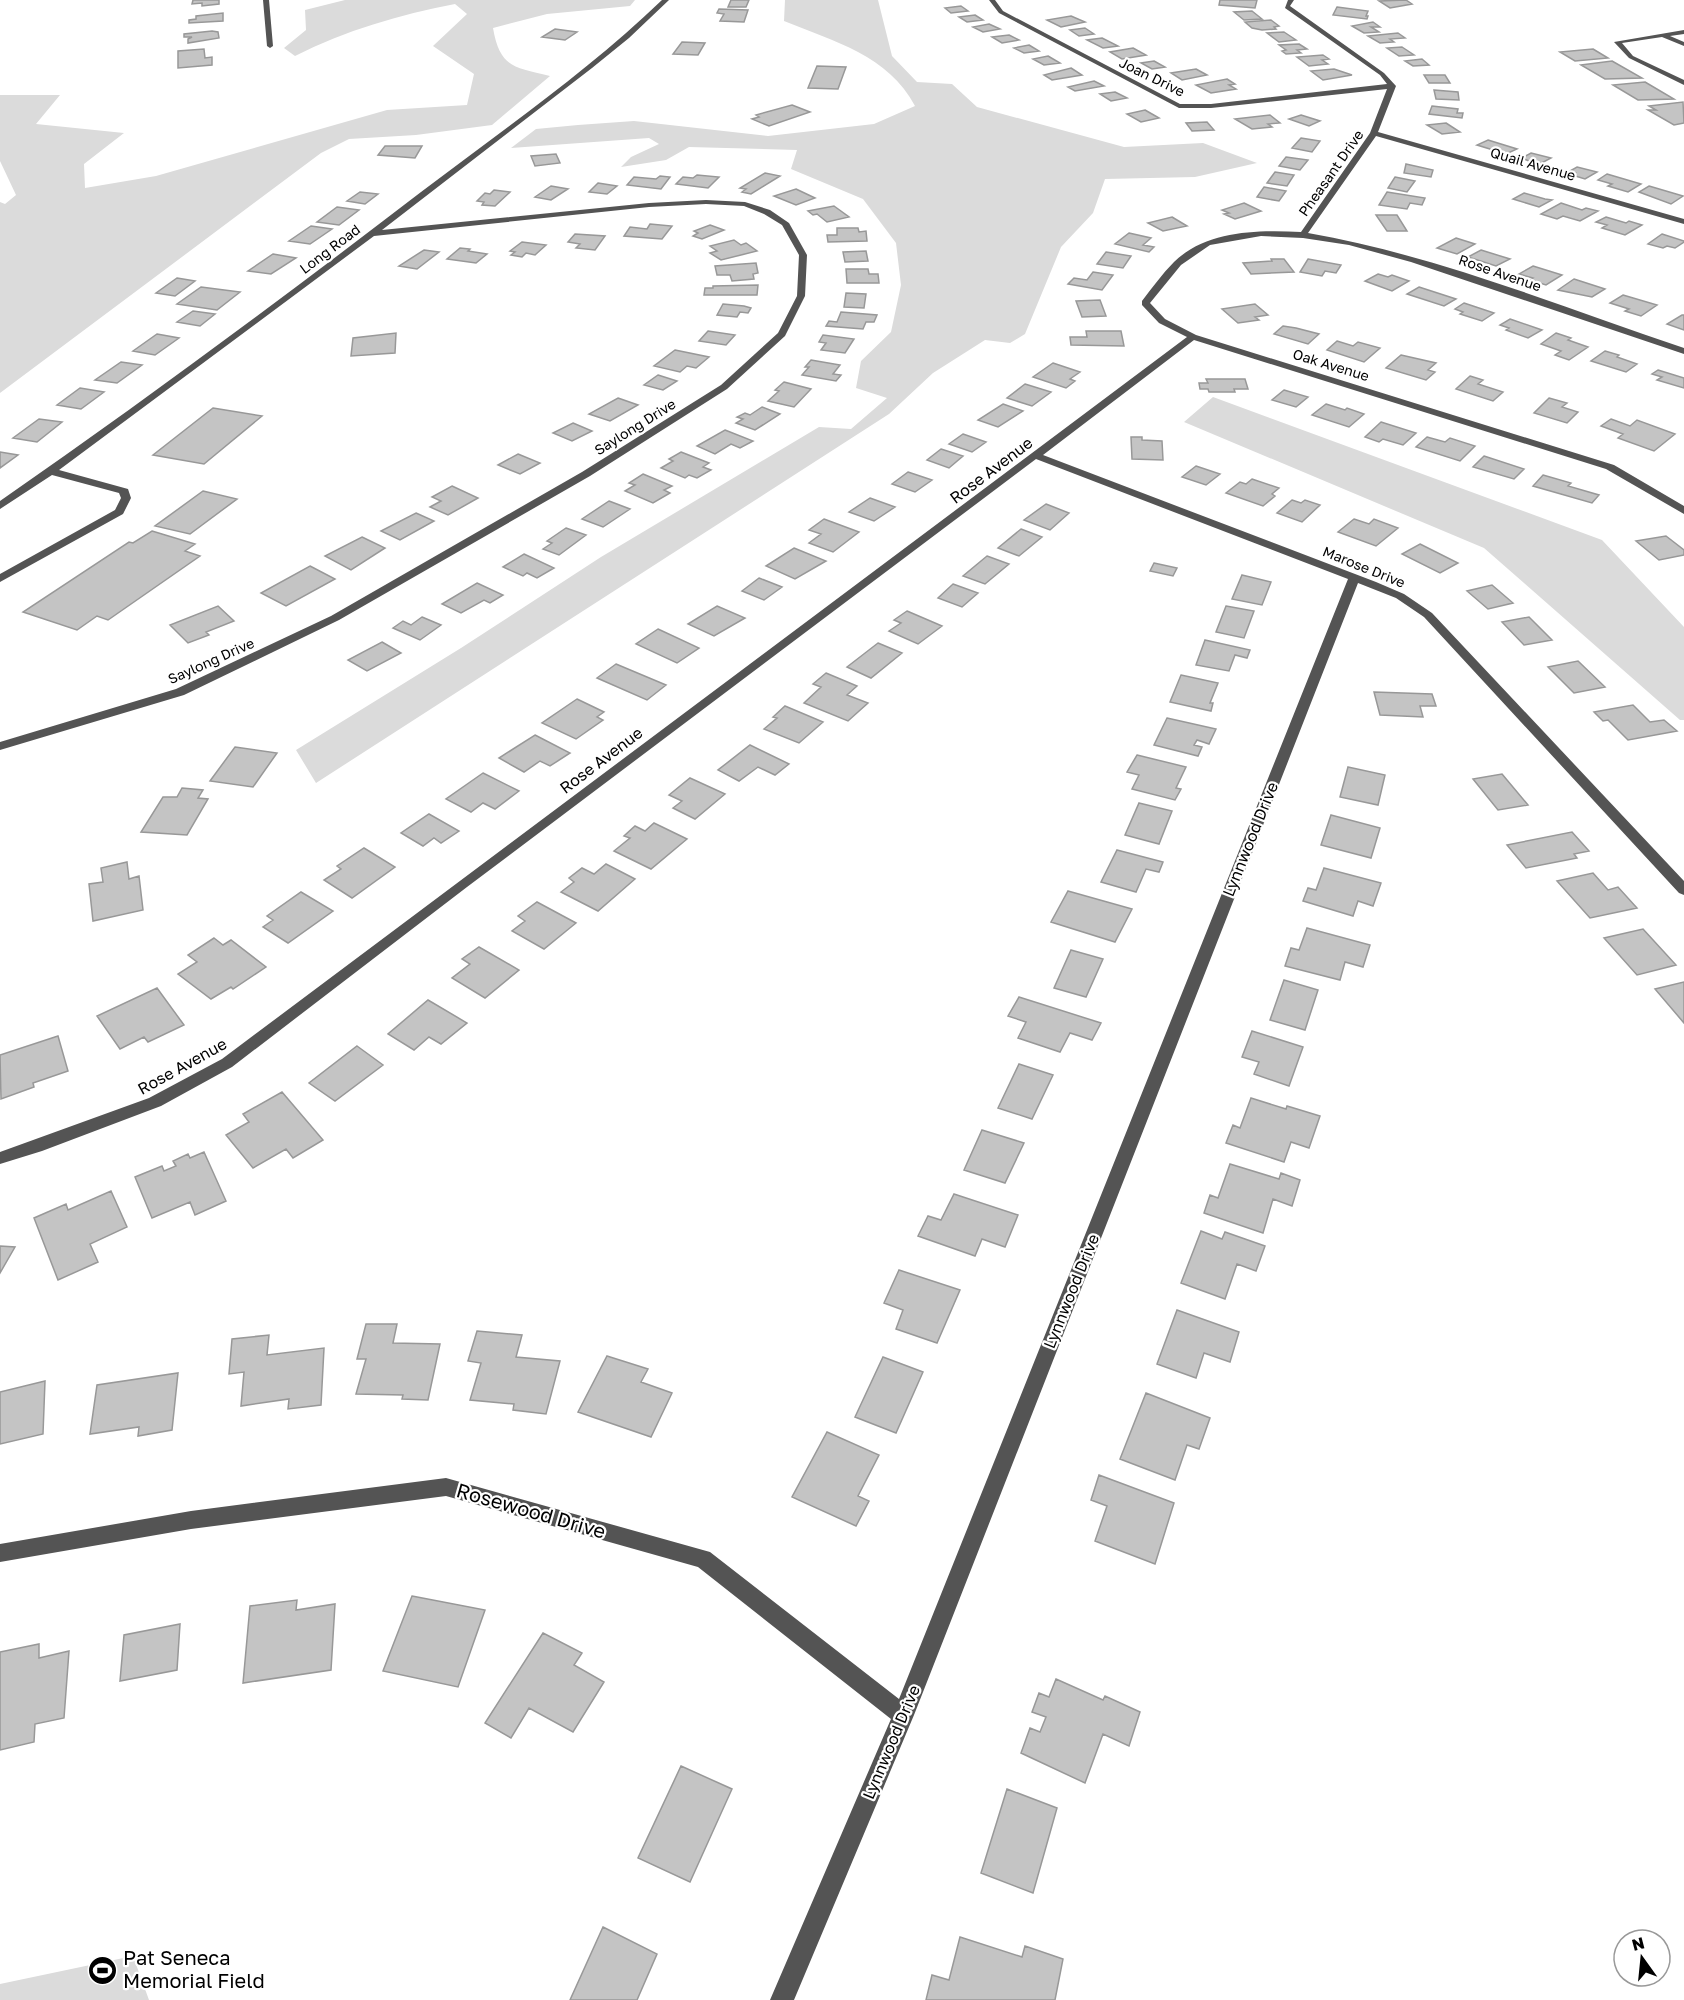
<svg xmlns="http://www.w3.org/2000/svg" width="1684" height="2000" font-family="'Golos Text',sans-serif">
<style>
.green{fill:#dbdbdb}
.building{fill:#c4c4c4;stroke:#989898;stroke-width:1.5}
.lines{fill:none;stroke-linecap:round;stroke-linejoin:round}
.minor{fill:#545454;fill-rule:evenodd}
.labels{text-anchor:middle;stroke-width:4.5;stroke-linejoin:round;paint-order:stroke}
.far-street-label{font-size:14px;fill:#000;stroke:#fff}
.street-label{font-size:16px;fill:#000;stroke:#fff}
.near-street-label{font-size:20px;fill:#000;stroke:#fff}
.near-poi-label{font-size:20px;fill:#000;stroke:#fff;text-anchor:start}
</style>
<rect width="100%" height="100%" fill="#fff"/>
<path class="green" d="M345 0H635L630 6 547 14 493 28C500 68 514 67 550 76L492 125 416 135 349 139 321 153 0 393V202L5 204 16 195 0 161V95H60L36 124 124 133 84 164 85 188 156 176 387 110 467 105 474 74 433 46 467 14 455 4C399 15 346 30 295 56L284 48 306 30 305 10Z
M785 0H878L892 56 917 82 952 84 977 107 1124 147 1203 143 1257 163 1195 177 1105 179 1093 213 1061 247 1025 334 1010 343 985 340 933 373 889 414 316 783 296 750 461 648 601 557 819 427 851 429 887 398 856 388 861 361 891 332 901 285 896 243 863 199 791 169 797 150 689 147 666 160 621 167 631 157 659 144 649 138 511 148 536 129 578 125 634 121 768 136 874 124 915 106C888 55 835 42 784 21Z
M1213 397 1602 540 1684 627V720H1680L1484 548 1184 422Z
M133 1956 149 2000H0V1984Z"/>
<path class="building" d="M193 0H219V4L202 6V3L192 4Z
M731 0H749L746 7H728Z
M1220 0H1257L1255 8 1219 5Z
M1406 0 1412 4 1390 8 1379 1Z
M961 6 968 11 951 13 945 8Z
M1337 7 1368 11 1366 16H1368L1367 19 1333 15Z
M719 9 748 10 744 22 720 21 724 14 717 13Z
M1252 11 1262 19 1244 20 1234 12Z
M223 13V21L189 23V20L196 19V16Z
M975 15 983 20 967 22 959 17Z
M1071 16 1085 22 1061 27 1047 20Z
M1271 20 1279 26 1274 27 1276 29 1262 30 1252 28 1245 22Z
M1373 22 1380 27H1371L1379 32 1364 33 1352 26Z
M989 24 1000 29 983 32 973 27Z
M1085 28 1094 34 1079 36 1070 30Z
M555 29 577 32 565 40 542 37Z
M212 31 218 32 219 38 188 43V39L192 37H184V34Z
M1284 32 1296 40 1279 42 1267 33Z
M1398 33 1405 38 1390 39 1394 42 1380 43 1368 36Z
M1009 35 1019 40 1002 43 992 37Z
M1102 38 1118 46 1103 48 1087 40Z
M682 42 705 43 698 55 673 54Z
M1299 44 1307 49 1297 50 1301 53 1286 54 1282 51 1286 50 1279 45Z
M1029 45 1039 51 1024 53 1014 48Z
M1402 47 1414 55 1399 56 1387 48Z
M1133 48 1146 55 1122 59 1110 52Z
M204 49 205 58 212 57V65L178 68V51Z
M1593 49 1608 58 1575 61 1560 52Z
M1323 55 1329 59 1322 60 1328 64 1309 66 1297 57Z
M1048 56 1060 63 1044 65 1033 59Z
M1422 59 1429 65 1413 66 1405 61Z
M1154 61 1165 67 1152 69 1141 63Z
M1612 61 1642 78 1605 79 1581 65Z
M817 66 846 67 838 89 808 88Z
M1071 68 1082 75 1052 80 1044 75Z
M1196 69 1207 75 1182 80 1171 73Z
M1334 69 1352 75 1323 80 1311 71Z
M1424 75H1445L1450 83H1429Z
M1227 79 1235 84 1229 85 1236 89 1211 93 1196 85Z
M1094 81 1104 86 1075 91 1068 87Z
M1645 82 1674 99 1638 100 1613 85Z
M1434 90 1458 92 1459 100 1436 99Z
M1115 92 1127 98 1111 101 1100 94Z
M1683 102 1684 123 1674 125 1648 110H1656L1649 106Z
M792 105 810 112 769 126 752 119 759 117 756 115Z
M1432 106 1458 109 1457 113H1463L1462 118 1429 114Z
M1145 110 1159 118 1141 122 1127 114Z
M1270 115 1280 123 1268 124 1272 127 1252 129 1235 119Z
M1301 115 1320 121 1309 126 1289 119Z
M1207 122 1214 130 1192 131 1186 123Z
M1446 123 1460 132 1442 134 1427 125Z
M1301 138 1320 141 1312 152 1292 148Z
M1488 140 1517 149 1506 154 1477 145Z
M385 146H422L415 158 378 155Z
M1531 153 1551 158 1538 165 1522 158Z
M556 154 560 163 535 166 531 156Z
M1286 157 1308 160 1300 170 1279 166Z
M1406 164 1433 170 1431 177 1404 173Z
M1577 167 1597 172 1585 179 1572 175 1575 173 1568 172Z
M1275 172 1294 175 1287 186 1267 183Z
M765 173 780 176 751 194 742 192 746 189 740 188Z
M1607 174 1641 184 1628 192 1608 186 1612 184 1598 180Z
M697 175 719 177 708 188 676 184 683 177 693 178Z
M660 176 670 177 661 189 627 185 634 177 656 179Z
M1395 177 1415 181 1407 192 1388 188Z
M598 183 617 186 607 194 589 192Z
M551 186 568 189 551 200 535 197Z
M1649 186 1683 196 1671 204 1639 192Z
M1264 187 1286 191 1279 201 1257 197Z
M796 189 815 198 796 205 774 196Z
M494 190 510 192 495 206 482 205 484 202 477 201 485 193 490 194Z
M360 192 378 194 365 204 347 201Z
M1387 192 1425 198 1422 205 1410 203 1407 209 1379 205Z
M1524 193 1545 199 1552 200 1539 207 1513 199Z
M1244 203 1261 211 1235 219 1224 214 1229 213 1222 210Z
M1561 203 1582 210 1586 208 1598 211 1580 221 1563 216 1557 219 1541 214Z
M834 206 849 217 827 222 817 214 813 215 808 211Z
M337 207 359 210 339 225 317 222Z
M1376 215H1397L1407 231H1387Z
M1172 217 1187 226 1163 231 1148 223Z
M1606 217 1626 223 1629 221 1642 225 1625 235 1602 228 1607 225 1596 222Z
M650 224 672 226 662 239 624 236 630 227 647 229Z
M710 225 724 230 702 239 693 236 698 233 694 231Z
M311 226 332 229 310 244 289 241Z
M837 228H858L859 232 866 231 867 241 828 242 827 235H837Z
M1129 233 1151 238 1143 245 1154 247 1149 252 1115 244Z
M575 234 605 236 595 250 576 248 580 244 568 242Z
M1662 234 1684 241V242L1675 248 1667 246 1663 248 1648 244Z
M1456 238 1475 244 1457 254 1437 248Z
M734 240 741 245 746 243 757 251 721 260 710 253 717 251 710 246Z
M522 242 546 245 535 255 526 253 522 257 511 255 515 252 510 251Z
M460 248 470 249 468 251 487 254 476 263 447 259Z
M424 250 439 252 417 269 399 266Z
M1481 250 1510 259 1496 266 1468 257Z
M866 251 868 261 845 262 843 252Z
M1106 252 1131 256 1123 268 1097 264Z
M273 254 296 258 271 274 248 271Z
M1271 259H1284L1294 272 1251 274 1243 263 1272 261Z
M1308 259 1341 265 1336 273 1325 271 1322 276 1300 272Z
M756 263 758 273 753 274 754 279 732 281 730 275H717L715 266Z
M1533 266 1562 275 1546 285 1530 280 1533 278 1519 274Z
M846 269H868L869 274H878L879 283H847Z
M1093 272 1113 275 1102 290 1068 284 1074 278 1087 280Z
M1378 274 1388 277 1392 275 1409 281 1392 291 1365 281Z
M177 278 195 281 175 296 156 293Z
M1574 279 1605 289 1592 297 1558 290Z
M758 285 757 295H704L705 288H713V286Z
M201 287 240 292 217 310 177 304Z
M1419 287 1456 299 1444 306 1407 294Z
M846 293 866 294 864 308 844 307Z
M1623 295 1657 305 1641 316 1625 311 1629 309 1610 303Z
M1100 300 1106 316 1082 317 1076 301Z
M1464 303 1494 313 1482 321 1460 314 1463 312 1455 309Z
M723 304 744 306 751 308 748 313 740 312 737 317 717 315Z
M1255 304 1268 315 1255 317 1259 320 1238 323 1222 309Z
M193 311 215 314 200 326 177 322Z
M841 312 877 315 874 322H866L863 329 826 326 829 321 837 322Z
M1682 315H1684V330L1667 324Z
M1510 319 1542 330 1528 338 1506 330 1509 328 1500 325Z
M1283 326 1296 328 1319 334 1308 344 1274 334Z
M708 331 735 335 726 345 699 341Z
M1086 331H1121L1124 346 1071 345 1070 337H1087Z
M396 333 395 353 351 356 353 338Z
M1556 333 1571 338 1568 340 1588 347 1569 360 1555 355 1561 351 1541 344Z
M157 334 179 338 155 355 133 351Z
M823 335 854 339 845 353 821 350 826 343 819 342Z
M1337 341 1353 346 1358 342 1380 348 1364 362 1327 350Z
M675 350 709 357 696 368 687 366 680 372 654 366Z
M1605 351 1619 355 1617 357 1637 364 1626 372 1591 361Z
M1401 355 1436 363 1428 370 1435 372 1426 380 1386 368Z
M811 360 840 365 833 374 841 375 836 381 802 375 809 367H805Z
M121 362 142 365 117 383 95 380Z
M1053 363 1080 372 1070 379 1075 381 1066 388 1033 377Z
M1658 370 1684 378V388L1657 380 1662 377 1652 374Z
M658 375 677 381 663 390 644 385Z
M1470 376 1483 380 1478 384 1503 392 1493 401 1456 389Z
M1206 379H1245L1248 389H1234L1235 392H1209L1208 389H1200L1199 383H1208Z
M784 382 811 389 794 407 768 401 779 391 775 390Z
M1025 384 1051 392 1032 406 1007 398Z
M80 388 104 392 81 409 57 405Z
M1284 390 1308 397 1296 407 1272 400Z
M618 398 638 405 610 421 589 414Z
M1549 398 1567 403 1562 407 1578 412 1567 423 1534 413Z
M1003 404 1023 411 998 427 978 420Z
M1326 404 1345 410 1347 408 1364 414 1349 427 1312 415Z
M762 407 780 414 755 430 736 423 743 419 737 417 745 413 750 415Z
M213 408 262 416 204 464 153 455Z
M39 419 62 422 37 442 13 438Z
M1611 419 1630 426 1637 420 1675 434 1654 451 1618 438 1623 434 1601 426Z
M1381 422 1416 433 1403 445 1383 439 1379 442 1365 437Z
M573 423 592 431 572 441 553 433Z
M725 430 753 441 740 448 731 444 715 454 697 446Z
M963 434 986 442 972 452 949 444Z
M1131 437H1142V440L1162 441 1163 460 1132 459Z
M1427 437 1445 442 1450 438 1475 446 1460 461 1416 447Z
M941 449 963 456 949 468 927 460Z
M0 452 18 455 0 468Z
M681 452 709 463 703 467 711 470 697 478 689 475 685 478 661 468 673 461 669 459Z
M518 454 540 463 520 474 498 465Z
M1484 456 1524 469 1514 479 1473 467Z
M1196 466 1220 474 1206 485 1182 477Z
M908 472 932 480 915 492 892 484Z
M643 474 672 486 664 490 670 493 653 503 625 491 635 485 629 483Z
M1543 475 1571 483 1568 486 1599 495 1592 503 1533 486Z
M1252 479 1279 488 1272 494 1275 496 1263 506 1226 493 1240 482 1246 484Z
M452 486 478 498 448 515 430 507 441 501 432 497Z
M203 491 237 499 190 534 155 526Z
M870 498 895 507 874 521 849 512Z
M1292 500 1301 503 1305 500 1320 505 1302 522 1277 513Z
M609 501 630 509 603 527 582 519Z
M1046 504 1069 513 1050 530 1024 520Z
M416 513 434 521 400 540 381 531Z
M824 519 859 532 833 552 809 543 821 534 809 530Z
M1354 519 1369 524 1374 519 1398 528 1376 546 1338 532Z
M566 528 586 535 559 555 543 549 552 543 547 541Z
M1021 529 1042 537 1019 556 998 548Z
M152 531 195 544 185 551 200 556 108 620 97 616 77 630 23 612 129 542 133 543Z
M1666 536 1684 550V555L1659 560 1636 541Z
M362 537 385 548 351 570 325 556Z
M1420 544 1458 563 1440 573 1402 554Z
M794 548 826 561 795 579 766 566Z
M524 554 554 568 537 578 527 573 523 576 503 567Z
M987 556 1009 564 985 584 963 576Z
M1154 563 1177 568 1173 576 1150 571Z
M310 566 335 579 286 606 261 593Z
M1242 575 1271 582 1262 605 1232 599Z
M759 578 782 587 764 600 742 591Z
M477 583 503 595 490 603 484 600 461 613 442 604Z
M953 584 978 593 962 607 938 598Z
M1492 585 1513 603 1488 609 1467 591Z
M218 606 234 621 206 632 209 635 188 643 170 625Z
M717 606 745 618 714 636 688 624Z
M1226 606 1254 611 1244 638 1216 632Z
M907 611 942 626 918 644 889 631 901 623 894 620Z
M422 617 441 625 420 640 393 628 403 621 411 625Z
M1529 617 1552 640 1524 645 1502 622Z
M658 629 699 648 677 663 636 644Z
M1205 640 1250 650 1247 658 1235 655 1229 671 1196 665Z
M382 642 401 653 367 671 348 660Z
M878 643 902 653 871 678 847 667Z
M1578 661 1605 687 1574 693 1548 667Z
M616 664 666 685 647 700 597 678Z
M826 673 857 686 847 695 868 703 848 721 804 703 821 687 813 684Z
M1181 675 1218 683 1210 703H1213L1211 711 1170 702Z
M1374 692 1432 694 1436 706H1420L1423 717 1380 715Z
M577 699 604 712 597 717 603 720 576 739 542 723Z
M1633 705 1650 722 1664 720 1677 731 1628 740 1608 720 1603 721 1594 712Z
M785 706 823 722 799 743 764 729 777 718 773 717Z
M1167 718 1216 729 1209 744 1197 740 1194 745 1202 747 1198 756 1154 745Z
M535 735 570 753 550 766 540 761 524 772 499 758Z
M750 745 789 764 775 775 758 767 739 781 718 770Z
M235 747 277 753 253 787 210 781Z
M1137 755 1186 767 1176 788 1181 789 1175 800 1132 789 1139 775 1127 772Z
M1348 767 1385 775 1378 805 1340 797Z
M483 773 519 791 495 809 483 803 471 812 446 799Z
M1502 774 1528 805 1498 810 1473 779Z
M690 778 725 794 695 819 673 808 682 801 669 795Z
M182 788 203 790 198 798 208 799 187 835 141 832 163 797H177Z
M1139 803 1172 811 1159 844 1125 835Z
M429 814 459 831 441 843 434 838 423 846 401 833Z
M1331 815 1380 828 1371 858 1321 845Z
M654 823 687 839 651 869 614 851 630 838 624 836 635 826 645 831Z
M1572 832 1589 851 1574 854 1577 858 1526 868 1507 845Z
M364 848 395 867 352 898 324 880 341 869 337 866Z
M1117 850 1163 862 1159 872 1146 869 1136 892 1101 882Z
M127 862 129 879 139 876 143 910 93 921 89 884 103 882 101 868Z
M606 864 635 879 598 911 561 892 574 882 569 878 582 868 594 874Z
M1324 868 1381 883 1373 906 1358 901 1353 916 1303 901 1308 888 1316 890Z
M1593 873 1608 890 1618 887 1637 908 1590 918 1557 881Z
M1068 891 1132 909 1115 942 1051 922Z
M301 892 333 911 288 943 263 927 273 920 267 916Z
M537 902 576 923 544 949 512 931 525 921 518 916Z
M1307 928 1370 945 1363 967 1345 962 1340 980 1285 966 1291 948 1299 950Z
M1643 929 1676 965 1637 975 1604 938Z
M214 938 223 945 231 940 266 967 233 989 231 987 211 999 178 974 197 962 188 955Z
M479 947 519 970 485 998 452 978 470 964 462 959Z
M1071 950 1103 959 1086 997 1054 988Z
M1284 980 1318 990 1305 1030 1270 1020Z
M1684 982V1023L1655 989Z
M157 988 184 1025 148 1042 144 1037 120 1049 97 1016Z
M1019 997 1101 1023 1092 1040 1070 1033 1060 1052 1018 1038 1026 1022 1008 1016Z
M428 1000 467 1023 441 1044 429 1037 414 1050 388 1034Z
M1252 1031 1303 1047 1289 1086 1254 1074 1259 1062 1242 1057Z
M58 1036 68 1071 33 1083 34 1087 1 1099 0 1055Z
M357 1046 383 1065 335 1101 309 1083Z
M1019 1064 1053 1075 1032 1119 998 1108Z
M282 1092 323 1140 293 1158 286 1149 253 1168 226 1135 249 1122 243 1114Z
M1251 1098 1286 1109 1287 1106 1320 1116 1309 1148 1291 1142 1284 1162 1226 1143 1233 1125 1240 1128Z
M982 1130 1024 1143 1005 1183 964 1170Z
M204 1152 226 1201 195 1215 190 1202 152 1218 135 1177 162 1166 164 1171 176 1166 173 1161 188 1154 190 1158Z
M1230 1164 1279 1179 1281 1173 1300 1180 1292 1206 1273 1199 1263 1233 1204 1213 1210 1195 1218 1198Z
M111 1191 127 1227 90 1244 98 1262 58 1280 34 1218 66 1204 68 1210Z
M954 1194 1018 1215 1005 1247 982 1239 975 1256 918 1236 928 1216 941 1220Z
M1201 1231 1222 1239 1225 1232 1265 1246 1256 1271 1237 1264 1225 1299 1181 1283Z
M0 1246 15 1247 0 1273Z
M899 1270 960 1290 937 1343 896 1329 903 1310 884 1303Z
M1177 1310 1239 1332 1230 1362 1204 1353 1196 1378 1157 1364Z
M366 1324H397L393 1343 440 1344 428 1400 402 1399 403 1395 356 1394 366 1359H357Z
M477 1331 522 1335 516 1357 560 1361 546 1414 513 1410 514 1404 470 1400 481 1363 468 1361Z
M269 1335 267 1355 324 1348 321 1405 288 1409 289 1399 241 1406 244 1372 229 1374 232 1339Z
M607 1356 648 1369 641 1382 672 1393 651 1437 578 1412Z
M883 1357 923 1372 896 1433 855 1417Z
M178 1373 172 1430 138 1436 139 1427 90 1434 97 1385Z
M45 1381 43 1434 0 1444V1392Z
M1146 1393 1210 1418 1199 1449 1187 1445 1175 1480 1120 1459Z
M827 1432 879 1455 858 1496 869 1501 856 1526 792 1497Z
M1099 1475 1174 1503 1155 1564 1095 1541 1107 1506 1091 1500Z
M412 1596 485 1610 458 1687 383 1671Z
M297 1600 296 1610 335 1604 331 1670 243 1683 250 1606Z
M180 1624 177 1670 120 1681 124 1635Z
M543 1633 582 1653 574 1665 604 1682 573 1732 529 1708 511 1738 485 1723Z
M39 1644V1658L69 1651 64 1718 35 1724 34 1742 0 1750V1652Z
M1056 1679 1103 1700 1105 1696 1140 1712 1129 1746 1103 1734 1085 1783 1021 1753 1030 1728 1040 1732 1046 1717 1032 1712 1039 1693 1049 1697Z
M681 1766 732 1789 690 1882 638 1858Z
M1007 1789 1057 1808 1033 1893 981 1873Z
M603 1927 657 1954 637 2000H570Z
M960 1937 1022 1957 1025 1946 1063 1959 1055 2000H926L932 1975 949 1980Z"/>
<g class="lines">
<path class="minor" d="M263 0H269L273 46 270 48 267 46Z
M662 0H669L629 38 592 68 382 230 649 203 706 200 745 202 770 210 789 223 807 255 805 296 785 336 727 389 590 476 339 620 184 695 0 750V742L176 689 331 616 582 472 721 385 778 333 797 296 799 255 782 225 764 214 744 206 706 204 649 207 374 236 59 470 128 489 131 498 123 514 0 582V574L115 510 121 498 119 493 52 475 0 509V501C143 402 283 298 421 192 503 130 588 71 662 0Z
M989 0H995L1003 11 1180 104H1211L1387 84 1380 75 1285 8 1288 0H1294L1290 6 1384 73 1396 86 1378 132 1684 219V224L1376 136 1308 233C1435 255 1562 307 1684 348V354L1411 262 1349 245 1303 238 1261 236 1210 245 1181 265 1150 303 1165 319 1196 335 1614 465 1684 506V514L1606 469 1194 340 1043 455 1376 582 1404 594 1432 613 1684 881V895L1679 893 1424 617 1396 598 1358 583 914 1715 794 2000H770L891 1719 698 1567 446 1496 191 1529 0 1562V1544L191 1511 446 1478 710 1552 899 1699 1348 579 1036 459 467 887 232 1067 161 1106 42 1151 0 1164V1152L149 1098 222 1059 1187 337 1159 323 1142 305V301C1152 288 1162 274 1174 262 1207 230 1258 230 1301 232L1370 133 1387 89 1211 108H1179L999 13Z
M1684 30V34L1670 36 1684 42V46L1662 37 1622 43 1633 56 1684 80V85L1629 58 1614 42Z"/>
</g>
<defs>
<symbol id="stadium-disc" viewBox="-11 -11 22 22"><circle r="9.5" fill="#000" stroke="#fff"/><path d="M0-5a6.5 5 0 1 0 0 10a6.5 5 0 1 0 0-10ZM-3.5-1.8h7v3.6h-7Z" fill="#fff"/></symbol>
</defs>
<g fill-rule="evenodd">
<use href="#stadium-disc" x="86" y="1954" width="33" height="33"/>
</g>
<g class="labels">
<g class="far-street-label">
<text transform="translate(1152 77) rotate(26)" y="5">Joan Drive</text>
<text transform="translate(1533 164) rotate(16)" y="5">Quail Avenue</text>
<text transform="translate(1331 173) rotate(-55)" y="5">Pheasant Drive</text>
<text transform="translate(330 249) rotate(-37)" y="5">Long Road</text>
<text transform="translate(1500 273) rotate(19)" y="5">Rose Avenue</text>
<text transform="translate(1331 365) rotate(17)" y="5">Oak Avenue</text>
<text transform="translate(635 427) rotate(-32)" y="5">Saylong Drive</text>
<text transform="translate(1364 567) rotate(22)" y="5">Marose Drive</text>
<text transform="translate(211 661) rotate(-24)" y="5">Saylong Drive</text>
</g>
<g class="street-label">
<text transform="translate(991 470) rotate(-37)" y="6">Rose Avenue</text>
<text transform="translate(601 760) rotate(-37)" y="6">Rose Avenue</text>
<text transform="translate(1250 839) rotate(-68)" y="6">Lynnwood Drive</text>
<text transform="translate(182 1066) rotate(-29)" y="6">Rose Avenue</text>
<text transform="translate(1071 1291) rotate(-68)" y="6">Lynnwood Drive</text>
<text transform="translate(891 1742) rotate(-67)" y="6">Lynnwood Drive</text>
</g>
<g class="near-street-label">
<text transform="translate(531 1511) rotate(16)" y="7">Rosewood Drive</text>
</g>
<g class="near-poi-label">
<text x="123" y="1965">Pat Seneca<tspan x="123" dy="23">Memorial Field</tspan></text>
</g>
</g>
<g transform="translate(1642 1958) rotate(345)"><circle r="28" fill="#ffffff" stroke="#999999" stroke-width="1.5"/>
<path d="M0-4.5L10 22L0 15L-10 22Z" fill="#000000"/>
<text y="-9" font-size="16" font-weight="bold" text-anchor="middle" fill="#000000">N</text>
</g>
</svg>
